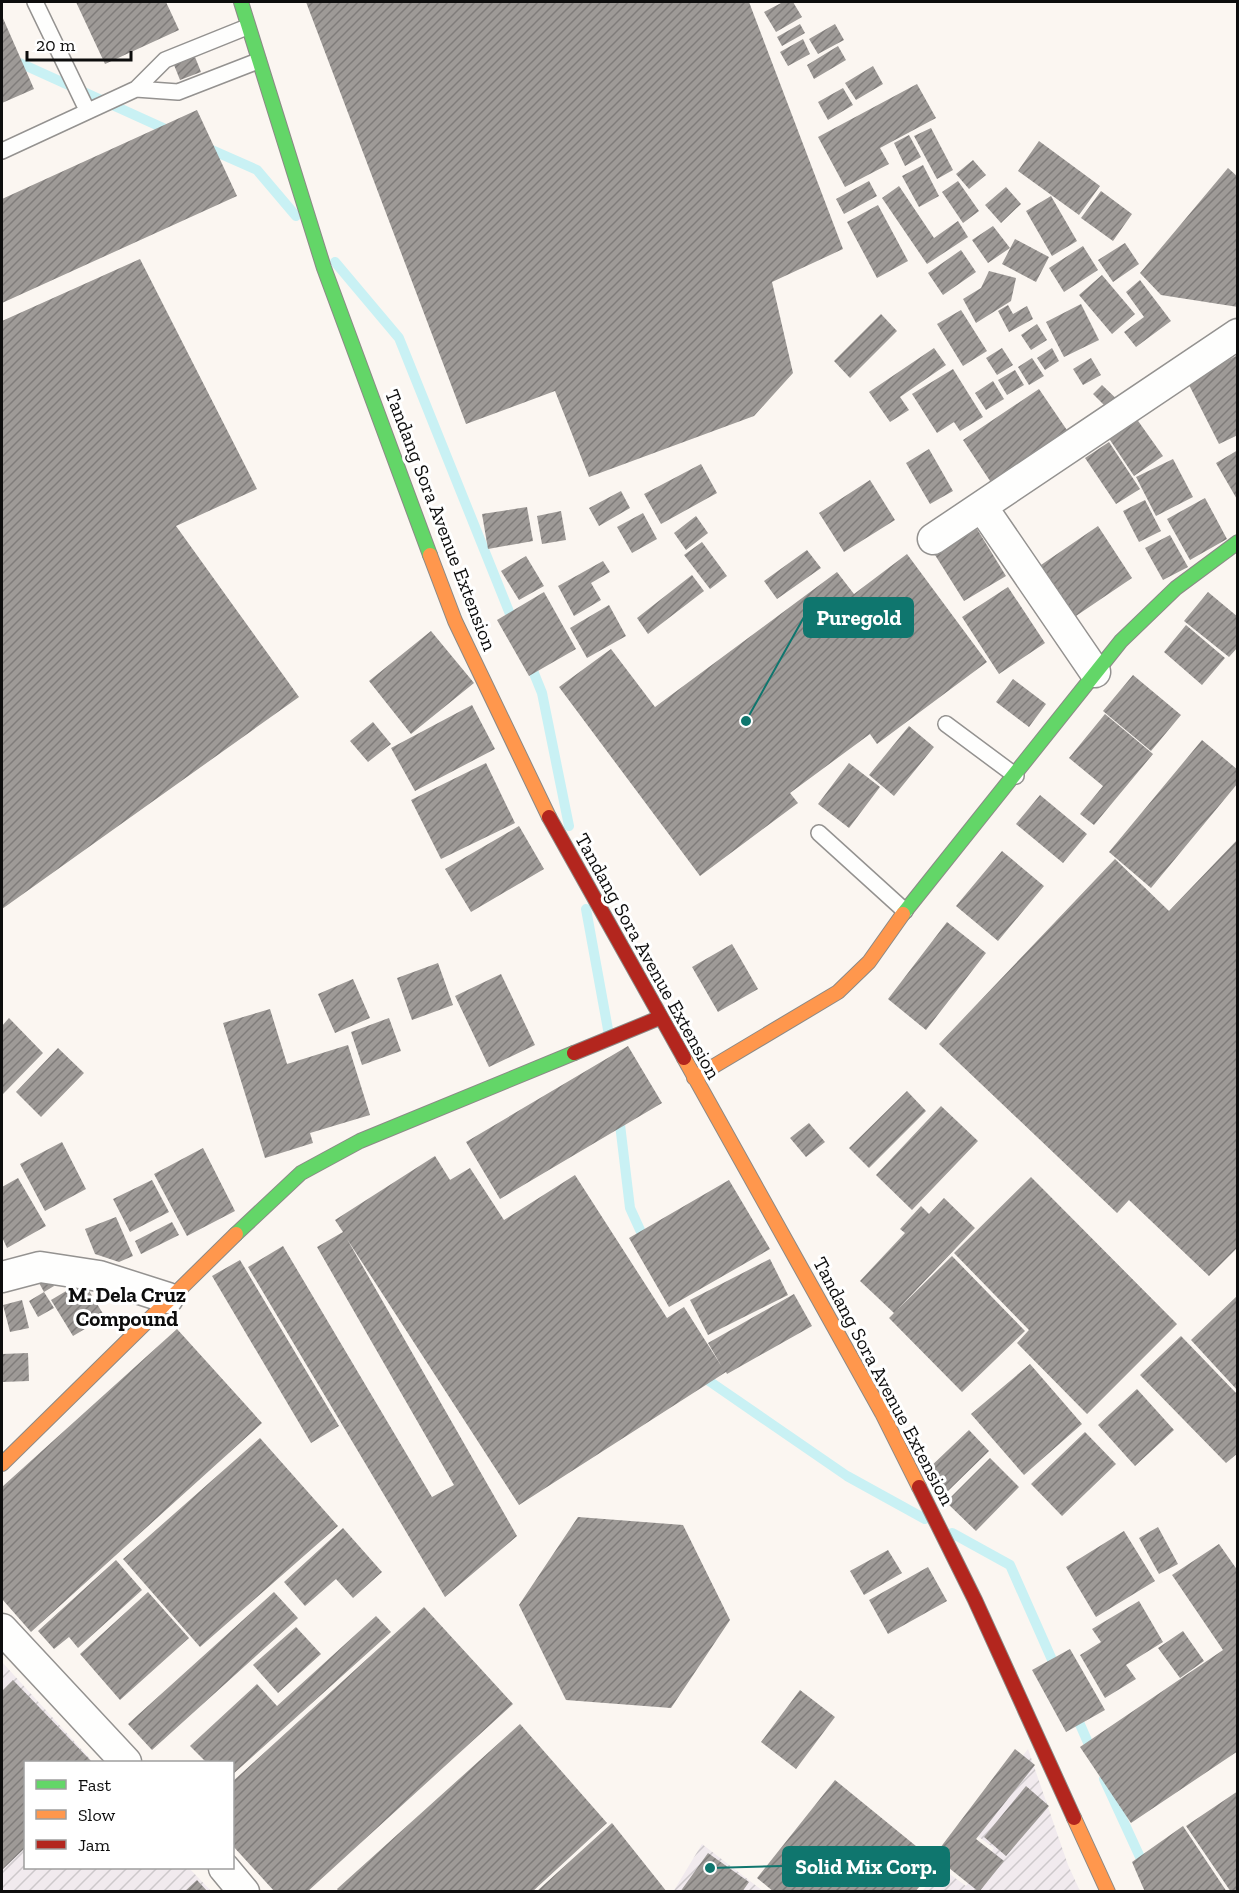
<svg xmlns="http://www.w3.org/2000/svg" width="1239" height="1893" font-family="'Zilla Slab',serif">
<style>
.industrial{fill:url(#industrial-furrows)}
.lines{fill:none;stroke-linecap:round;stroke-linejoin:round}
.stream{stroke:#c9f1f4;stroke-width:10}
.building{fill:url(#building-hatch)}
.lane-casing{stroke:#949290;stroke-width:18}
.street-casing{stroke:#949290;stroke-width:33}
.fast-casing{stroke:#8b8986;stroke-width:16}
.slow-casing{stroke:#8b8986;stroke-width:16}
.jam-casing{stroke:#8b8986;stroke-width:16}
.lane{stroke:#fefefd;stroke-width:15}
.street{stroke:#fefefd;stroke-width:30}
.fast{stroke:#63d668;stroke-width:14}
.slow{stroke:#ff974d;stroke-width:14}
.jam{stroke:#b3261e;stroke-width:14}
.labels{text-anchor:middle;stroke-width:6;stroke-linejoin:round;paint-order:stroke}
.street-label{font-size:20px;fill:#0d0d0d;stroke:#fff}
.neighbourhood-label{font-size:21px;font-weight:bold;fill:#0d0d0d;stroke:#fff}
.leader{fill:none;stroke:#0f766e;stroke-width:2}
.callout-dot{fill:#0f766e;stroke:#fff;stroke-width:2}
.callout{fill:#0f766e;stroke:#0f766e;stroke-width:2}
.callout-label{font-size:21px;text-anchor:middle;font-weight:bold;fill:#fff}
</style>
<defs>
<pattern id="industrial-furrows" width="10" height="10" patternUnits="userSpaceOnUse" patternTransform="scale(1.5)"><rect width="10" height="10" fill="#f1eaee"/><path d="M-1 1l2-2M0 10L10 0M9 11l2-2" fill="none" stroke="#cdc8cb"/></pattern>
<pattern id="building-hatch" width="6" height="6" patternUnits="userSpaceOnUse" patternTransform="scale(1.5)"><rect width="6" height="6" fill="#9e9a97"/><path d="M-1 1l2-2M0 6l6-6M5 7l2-2" fill="none" stroke="#7f7c7a"/></pattern>
</defs>
<rect width="100%" height="100%" fill="#fbf6f1"/>
<path class="industrial" d="M2 1662 93 1762H26V1868H189L211 1891H2Z
M1028 1749 1068 1865 1080 1891 922 1892 940 1867 966 1886 994 1848 968 1829Z
M702 1844 763 1891 673 1892Z"/>
<g class="lines">
<path class="stream" d="M11 59 172 132
M205 147 257 170 296 216
M335 262 399 338 514 624
M529 661 542 693 569 826
M586 909 609 1035
M619 1116 630 1208 646 1243
M704 1372 709 1381 847 1476 925 1519
M952 1533 1010 1565 1057 1671
M1075 1713 1093 1754
M1104 1779 1145 1868"/>
</g>
<path class="building" d="M76 2H166L179 30 105 64Z
M306 2H749L843 249 772 282 793 373 754 416 589 477 555 391 466 424Z
M783 2H793L802 17 776 32 764 12Z
M2 16 34 89 2 103Z
M800 24 805 33 782 46 777 37Z
M835 24 844 40 818 54 809 39Z
M803 39 810 54 788 66 780 52Z
M838 46 846 60 814 79 807 65Z
M195 57 201 72 180 80 174 65Z
M873 66 883 84 856 100 845 83Z
M917 84 936 118 880 148 889 164 845 187 818 137Z
M843 88 853 105 828 120 818 102Z
M197 110 237 196 2 303V199Z
M931 128 953 170 937 179 914 136Z
M909 135 921 157 905 166 894 143Z
M1039 141 1100 186 1079 215 1018 171Z
M973 160 986 175 969 189 956 174Z
M923 165 939 196 919 207 902 176Z
M1228 168 1238 177V307L1161 295 1140 273Z
M869 181 877 196 844 214 836 199Z
M958 181 979 211 963 223 942 192Z
M899 186 934 238 958 221 968 237 927 264 882 198Z
M1006 187 1021 204 1001 223 985 205Z
M1101 191 1132 214 1113 241 1081 218Z
M1051 196 1077 241 1052 256 1026 211Z
M878 205 908 261 877 278 847 222Z
M993 226 1010 248 988 263 972 240Z
M1015 239 1049 257 1036 282 1002 264Z
M1125 243 1139 264 1113 282 1098 260Z
M1083 246 1098 270 1064 292 1049 268Z
M961 250 976 272 943 295 928 273Z
M140 259 257 489 176 526 299 697 2 909V321Z
M989 271 1016 278 1011 301 976 323 963 299 981 288Z
M1102 275 1135 314 1112 334 1079 295Z
M1140 280 1171 321 1136 347 1124 332 1144 317 1126 292Z
M1081 304 1099 340 1064 357 1046 322Z
M1008 305 1013 314 1027 306 1033 319 1009 332 998 311Z
M961 310 987 351 963 366 937 324Z
M881 314 897 331 850 378 834 361Z
M1037 324 1047 340 1031 350 1021 335Z
M934 348 946 365 900 397 909 410 890 422 869 392Z
M1002 348 1013 365 997 375 986 358Z
M1052 348 1059 361 1045 370 1037 358Z
M1238 355V435L1219 444 1187 381Z
M1032 358 1044 376 1029 385 1018 367Z
M1091 358 1101 375 1083 385 1073 369Z
M953 369 983 417 960 431 954 422 937 433 912 394Z
M1015 370 1024 385 1007 395 998 380Z
M993 381 1004 399 986 410 975 393Z
M1102 385 1124 406 1114 415 1093 394Z
M1039 389 1073 439 996 490 963 440Z
M1136 418 1163 456 1134 476 1108 437Z
M1109 442 1140 489 1116 504 1085 458Z
M929 449 953 491 930 504 906 463Z
M1238 450V501L1216 463Z
M1173 459 1193 497 1156 516 1136 477Z
M701 464 717 493 661 524 644 494Z
M870 480 895 520 844 552 819 513Z
M621 491 630 508 599 526 589 508Z
M1205 498 1227 539 1190 560 1167 519Z
M1145 500 1161 531 1139 542 1123 511Z
M527 507 533 541 488 549 482 514Z
M561 511 566 540 542 544 537 516Z
M643 513 657 539 632 553 617 527Z
M696 516 708 533 686 550 674 533Z
M1098 526 1132 578 1073 618 1038 567Z
M977 529 1006 576 964 601 935 555Z
M1170 535 1188 567 1163 580 1145 548Z
M702 542 727 576 710 589 684 555Z
M807 550 821 568 777 599 764 581Z
M907 554 987 662 877 744 870 734 790 793 798 803 700 876 559 687 611 649 655 707 837 572 854 594Z
M526 556 544 586 519 600 501 571Z
M603 561 610 572 591 583 601 600 574 616 558 586Z
M692 575 704 591 648 634 637 618Z
M1008 587 1045 643 999 674 962 617Z
M544 592 576 649 529 676 497 620Z
M1208 592 1238 617V647L1229 657 1184 621Z
M609 605 626 636 587 658 570 628Z
M1186 625 1225 658 1202 685 1164 652Z
M431 631 474 683 411 734 369 681Z
M1133 675 1181 715 1151 751 1103 711Z
M1013 679 1046 704 1029 727 996 702Z
M472 705 495 749 415 791 391 748Z
M1105 714 1153 754 1094 825 1080 814 1103 786 1069 758Z
M373 722 391 744 368 762 350 741Z
M909 726 934 747 894 796 869 775Z
M1202 740 1238 770V783L1151 888 1109 852Z
M486 763 515 823 441 859 411 800Z
M849 763 880 787 849 828 818 804Z
M1040 795 1087 834 1063 863 1016 824Z
M519 826 544 869 471 912 445 869Z
M1238 839V1247L1209 1276 1129 1200 1117 1213 939 1044 1115 859 1169 911Z
M1002 851 1044 886 998 941 956 906Z
M947 922 986 953 926 1030 888 999Z
M732 944 758 989 718 1012 692 967Z
M438 963 453 1005 412 1020 397 978Z
M501 974 535 1045 489 1067 455 996Z
M353 979 370 1018 335 1033 318 994Z
M270 1009 287 1064 348 1045 370 1115 310 1133 313 1143 265 1158 223 1023Z
M9 1018 43 1053 2 1095V1026Z
M389 1018 401 1051 362 1065 351 1032Z
M628 1046 662 1103 500 1199 466 1142Z
M58 1048 84 1073 41 1117 16 1092Z
M907 1091 926 1111 869 1168 849 1148Z
M941 1106 978 1141 912 1210 876 1175Z
M809 1123 825 1142 806 1157 790 1138Z
M62 1142 86 1189 45 1211 20 1164Z
M203 1148 235 1211 187 1236 154 1174Z
M435 1156 450 1180 470 1168 504 1220 575 1175 667 1318 684 1307 722 1367 708 1343 794 1294 812 1326 727 1374 726 1372 519 1505 347 1239 517 1536 445 1597 248 1267 283 1246 432 1497 454 1485 317 1247 343 1232 335 1220Z
M1031 1177 1177 1324 1087 1414 1017 1343 1029 1330 954 1253Z
M18 1178 46 1226 7 1248 2 1237V1187Z
M152 1180 169 1212 130 1232 113 1199Z
M729 1180 770 1249 669 1307 629 1238Z
M944 1198 975 1228 897 1310 952 1256 1025 1331 962 1392 889 1318 894 1313 860 1281 905 1233 900 1229 921 1206 929 1214Z
M116 1217 133 1256 119 1262 95 1254 85 1229Z
M172 1222 179 1235 141 1254 135 1241Z
M770 1259 788 1295 708 1335 690 1300Z
M240 1260 339 1426 311 1443 212 1276Z
M48 1276 54 1286 44 1292 38 1281Z
M83 1281 105 1317 73 1336 51 1300Z
M44 1292 54 1308 38 1317 29 1301Z
M1238 1295V1391L1191 1340Z
M22 1300 29 1328 10 1332 3 1305Z
M177 1329 262 1423 31 1632 2 1599V1487Z
M1181 1336 1238 1395V1453L1226 1463 1140 1375Z
M28 1353 29 1381 2 1382V1354Z
M1030 1364 1082 1424 1024 1475 971 1414Z
M1137 1389 1174 1430 1135 1466 1098 1425Z
M969 1430 989 1451 947 1492 927 1470Z
M1085 1432 1116 1464 1062 1516 1031 1484Z
M260 1438 338 1526 200 1647 123 1559Z
M990 1458 1019 1487 976 1531 946 1502Z
M578 1517 683 1525 730 1620 671 1708 566 1700 519 1605Z
M1158 1527 1178 1564 1159 1574 1139 1538Z
M343 1528 382 1572 353 1598 336 1579 305 1606 284 1582Z
M1124 1531 1155 1581 1096 1617 1066 1567Z
M1219 1544 1238 1571V1751L1131 1823 1080 1747 1223 1650 1172 1575Z
M888 1550 902 1573 864 1595 850 1571Z
M116 1560 142 1590 78 1648 69 1637 54 1649 38 1631Z
M928 1567 947 1601 888 1634 869 1600Z
M148 1592 189 1638 120 1700 80 1654Z
M274 1592 298 1618 152 1750 128 1724Z
M1139 1601 1163 1642 1126 1665 1136 1679 1105 1698 1080 1655 1101 1642 1092 1629Z
M424 1607 513 1704 307 1892H275L232 1845V1782Z
M376 1616 391 1632 232 1775V1762H206L190 1746 257 1684 277 1706Z
M296 1627 321 1654 278 1693 253 1665Z
M1183 1631 1204 1661 1180 1678 1158 1648Z
M1070 1649 1105 1710 1066 1732 1032 1670Z
M13 1680 92 1762H26V1847L2 1870V1691Z
M800 1690 835 1717 796 1769 761 1742Z
M520 1724 607 1823 532 1892H339L337 1889Z
M1015 1749 1035 1765 976 1839 1004 1861 979 1892 934 1856Z
M835 1780 938 1864 915 1892H774L757 1878Z
M1026 1786 1049 1806 1006 1856 984 1837Z
M1238 1791V1892H1231L1186 1826Z
M612 1823 667 1892H536Z
M1183 1826 1227 1892H1145L1132 1862Z
M708 1853 749 1882 742 1892H680Z
M197 1880 208 1892H184Z"/>
<g class="lines">
<defs>
<path id="lane" d="M35 2 87 110
M136 89 178 92 258 61
M2 151 136 89 165 60 247 27
M946 724 1016 776
M819 833 905 911"/>
<path id="street" d="M982 507 1095 672
M933 539 1238 334
M2 1277 40 1267 99 1276 168 1298
M2 1629 126 1762
M224 1868 244 1892"/>
<path id="fast" d="M241 2 324 268 430 555
M903 914 1121 641 1176 588 1238 542
M236 1234 301 1173 360 1141 574 1053"/>
<path id="slow" d="M430 555 455 621 549 817
M684 1058 882 1413 919 1487
M694 1078 838 992 869 962 903 914
M2 1464 236 1234
M1074 1818 1108 1892"/>
<path id="jam" d="M549 817 684 1058
M574 1053 659 1018
M919 1487 975 1600 1074 1818"/>
</defs>
<use href="#lane" class="lane-casing"/>
<use href="#street" class="street-casing"/>
<use href="#fast" class="fast-casing"/>
<use href="#slow" class="slow-casing"/>
<use href="#jam" class="jam-casing"/>
<use href="#lane" class="lane"/>
<use href="#street" class="street"/>
<use href="#fast" class="fast"/>
<use href="#slow" class="slow"/>
<use href="#jam" class="jam"/>
</g>
<g class="labels">
<g class="street-label">
<text transform="translate(441 520) rotate(69)" y="7">Tandang Sora Avenue Extension</text>
<text transform="translate(648 956) rotate(61)" y="7">Tandang Sora Avenue Extension</text>
<text transform="translate(884 1381) rotate(62)" y="7">Tandang Sora Avenue Extension</text>
</g>
<g class="neighbourhood-label">
<text x="127" y="1302">M. Dela Cruz<tspan x="127" dy="24">Compound</tspan></text>
</g>
</g>
<path class="leader" d="M746 721L804 617M710 1868L783 1866"/>
<g class="callout-dot">
<circle cx="746" cy="721" r="6"/>
<circle cx="710" cy="1868" r="6"/>
</g>
<g class="callout">
<rect x="804" y="598" width="109" height="39" rx="6"/>
<rect x="783" y="1847" width="166" height="39" rx="6"/>
</g>
<g class="callout-label">
<text x="859" y="625">Puregold</text>
<text x="866" y="1874">Solid Mix Corp.</text>
</g>
<rect width="1239" height="1893" fill="none" stroke="#0d0d0d" stroke-width="6"/>
<rect x="24" y="1761" width="210" height="108" fill="#ffffff" stroke="#9e9e9e" stroke-width="1.5"/>
<rect x="36" y="1780" width="30" height="9" fill="#63d668" stroke="#9e9e9e" stroke-width="1.5"/>
<text x="78" y="1791" font-size="18" fill="#0d0d0d">Fast</text>
<rect x="36" y="1810" width="30" height="9" fill="#ff974d" stroke="#9e9e9e" stroke-width="1.5"/>
<text x="78" y="1821" font-size="18" fill="#0d0d0d">Slow</text>
<rect x="36" y="1840" width="30" height="9" fill="#b3261e" stroke="#9e9e9e" stroke-width="1.5"/>
<text x="78" y="1851" font-size="18" fill="#0d0d0d">Jam</text>
<path d="M27 51v9h104v-9" fill="none" stroke="#0d0d0d" stroke-width="3"/>
<text x="36" y="51" font-size="18" fill="#0d0d0d" stroke="#ffffff" stroke-width="4.5" paint-order="stroke">20 m</text>
</svg>
